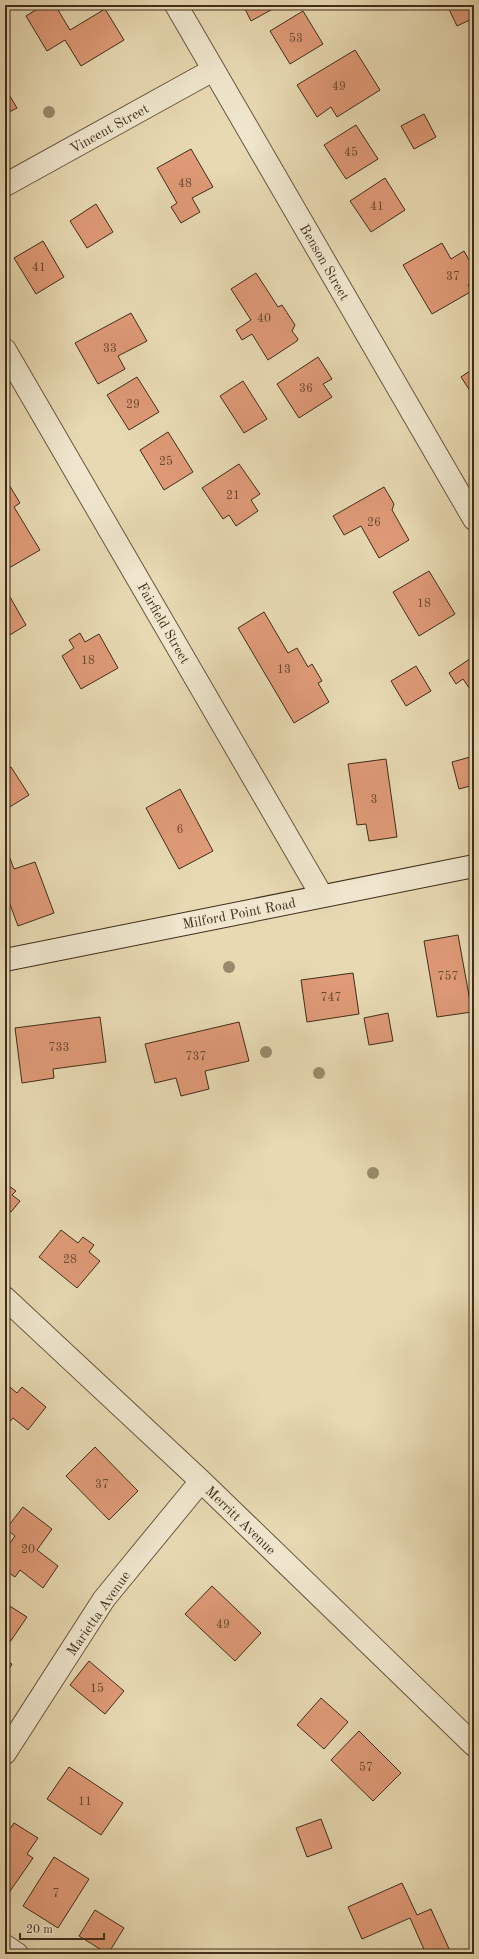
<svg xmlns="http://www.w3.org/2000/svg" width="479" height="1959" font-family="'Old Standard TT',serif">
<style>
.building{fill:#df9a77;stroke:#402c1a}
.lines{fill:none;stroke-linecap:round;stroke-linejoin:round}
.street-casing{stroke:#6a5740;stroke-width:24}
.secondary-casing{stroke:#402c1a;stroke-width:24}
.street{stroke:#efe6cd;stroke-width:22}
.secondary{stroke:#efe6cd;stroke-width:22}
.tree{fill:#988a6b}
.labels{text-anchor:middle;stroke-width:3.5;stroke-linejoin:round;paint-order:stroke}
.number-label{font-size:12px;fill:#684831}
.street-label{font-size:14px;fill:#402c1a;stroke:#efe6cd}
</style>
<rect width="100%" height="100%" fill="#e7d9b2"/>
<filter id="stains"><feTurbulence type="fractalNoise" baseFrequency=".005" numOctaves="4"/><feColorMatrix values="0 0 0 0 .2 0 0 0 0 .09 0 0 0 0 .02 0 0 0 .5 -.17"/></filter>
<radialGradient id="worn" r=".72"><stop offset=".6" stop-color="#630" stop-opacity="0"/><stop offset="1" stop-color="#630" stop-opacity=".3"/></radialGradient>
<path class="building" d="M44 5H55L70 30 105 9 124 40 81 66 65 40 47 51 26 16Z
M243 5H280L251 21Z
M447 5H474V18L457 26Z
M303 11 323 44 290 64 270 31Z
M355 50 380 90 337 117 331 107 317 117 297 85Z
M5 88 17 108 5 114Z
M424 114 436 137 414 149 401 126Z
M356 125 378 159 346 179 324 145Z
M191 149 213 187 192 198 200 212 181 223 171 207 177 203 157 168Z
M385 178 405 210 371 232 350 201Z
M96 204 113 232 87 248 70 221Z
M43 241 64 277 36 294 14 258Z
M442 243 451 259 464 251 474 269V281L468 285 472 291 432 314 403 265Z
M256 273 278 307 282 305 295 325 292 331 298 339 297 341 268 360 252 334 242 340 236 330 251 320 231 289Z
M131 313 147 341 118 356 125 369 98 384 75 343Z
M318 357 332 379 323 384 332 397 299 418 277 384Z
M474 368V397L461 377Z
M137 377 159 412 129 430 107 395Z
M243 381 267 419 244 433 220 396Z
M168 432 193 472 164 490 140 450Z
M239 464 260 494 251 500 258 511 236 526 229 515 223 519 202 488Z
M5 478 20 503 14 507 40 550 9 568 5 561Z
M384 487 394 504 392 510 409 540 379 558 361 526 344 535 333 516Z
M429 571 455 614 419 636 393 592Z
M10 597 26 625 5 638V600Z
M264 612 288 653 297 648 308 667 312 664 322 681 318 683 329 702 294 723 238 628Z
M80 633 85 642 99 634 118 668 81 689 62 656 74 648 69 640Z
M474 656V695L463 679 456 684 449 673Z
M416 666 431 691 406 706 391 681Z
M474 756V785L459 789 452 762Z
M386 759 397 837 369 841 366 824 357 825 348 764Z
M11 767 29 795 5 810V770Z
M180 789 213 851 179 869 146 808Z
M8 853 14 869 35 862 54 913 18 926 5 891V854Z
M458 935 472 1012 437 1017 424 941Z
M353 973 359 1014 307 1022 301 980Z
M388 1013 393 1041 369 1045 364 1018Z
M100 1017 106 1062 53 1069 54 1078 22 1083 15 1028Z
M239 1022 249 1061 205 1071 209 1089 181 1096 176 1078 155 1083 145 1044Z
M5 1183 16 1191 12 1195 20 1201 11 1212 5 1207Z
M61 1230 78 1243 83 1237 94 1245 89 1252 100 1261 77 1288 39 1257Z
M5 1383 17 1393 22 1387 46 1407 28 1430 13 1418 5 1427Z
M95 1447 138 1491 109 1520 66 1476Z
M23 1507 52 1529 37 1550 58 1566 43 1588 20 1570 15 1577 5 1570V1550L15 1536 6 1529Z
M212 1586 261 1633 235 1661 185 1614Z
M5 1603 27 1617 10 1642 5 1639Z
M5 1660 12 1664 5 1676Z
M89 1661 124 1691 105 1714 70 1685Z
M321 1698 348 1722 324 1749 297 1725Z
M359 1731 401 1773 373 1801 331 1760Z
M69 1767 123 1803 101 1835 47 1799Z
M321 1819 332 1848 307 1857 296 1828Z
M14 1823 38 1838 27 1854 33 1858 6 1897 5 1836Z
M54 1857 89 1879 58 1928 23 1906Z
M402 1883 417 1915 431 1909 450 1951 444 1954H426L410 1918 362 1939 348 1907Z
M95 1910 124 1928 108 1954 79 1936Z"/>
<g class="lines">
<defs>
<path id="street" d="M176 5 474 519
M5 185 213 70
M5 350 322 896
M5 1298 201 1481 474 1745
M5 1753 104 1599 201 1481
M5 1946 17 1954"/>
<path id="secondary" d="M5 960 474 866"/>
</defs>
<use href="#street" class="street-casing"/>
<use href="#secondary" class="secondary-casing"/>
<use href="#street" class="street"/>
<use href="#secondary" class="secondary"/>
</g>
<g class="tree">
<circle cx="49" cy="112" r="6"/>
<circle cx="229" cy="967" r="6"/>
<circle cx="266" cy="1052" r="6"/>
<circle cx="319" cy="1073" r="6"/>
<circle cx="373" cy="1173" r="6"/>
</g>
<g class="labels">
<g class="number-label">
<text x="296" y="42">53</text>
<text x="339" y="90">49</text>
<text x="351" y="156">45</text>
<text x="185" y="187">48</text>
<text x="377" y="210">41</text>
<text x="39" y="271">41</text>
<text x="453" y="280">37</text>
<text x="264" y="322">40</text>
<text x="110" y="352">33</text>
<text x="306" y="392">36</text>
<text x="133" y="408">29</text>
<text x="166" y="465">25</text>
<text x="233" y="499">21</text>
<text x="374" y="526">26</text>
<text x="424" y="607">18</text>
<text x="88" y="664">18</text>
<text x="284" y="673">13</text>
<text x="374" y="803">3</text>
<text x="180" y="833">6</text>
<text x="448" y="980">757</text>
<text x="331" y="1001">747</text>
<text x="59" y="1051">733</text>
<text x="196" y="1060">737</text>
<text x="70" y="1263">28</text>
<text x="102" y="1488">37</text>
<text x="28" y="1553">20</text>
<text x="223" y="1628">49</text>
<text x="97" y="1692">15</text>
<text x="366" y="1771">57</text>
<text x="85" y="1805">11</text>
<text x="56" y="1897">7</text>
</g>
<g class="street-label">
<text transform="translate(109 128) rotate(-29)" y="5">Vincent Street</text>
<text transform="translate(325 262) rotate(60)" y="5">Benson Street</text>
<text transform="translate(164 623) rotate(60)" y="5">Fairfield Street</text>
<text transform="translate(239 913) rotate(-11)" y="5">Milford Point Road</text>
<text transform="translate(241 1520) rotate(44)" y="5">Merritt Avenue</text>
<text transform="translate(98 1613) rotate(-55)" y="5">Marietta Avenue</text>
</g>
</g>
<rect width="479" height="1959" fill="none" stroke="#e7d9b2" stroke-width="20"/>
<rect x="6" y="6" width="467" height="1947" fill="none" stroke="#402c1a" stroke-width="2"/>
<rect x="10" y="10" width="459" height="1939" fill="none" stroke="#402c1a"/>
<path d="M20 1933v6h84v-6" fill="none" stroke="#402c1a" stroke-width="2"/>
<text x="26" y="1933" font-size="12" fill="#402c1a" stroke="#efe6cd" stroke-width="3" paint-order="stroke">20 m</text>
<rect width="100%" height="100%" filter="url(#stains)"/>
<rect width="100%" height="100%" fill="url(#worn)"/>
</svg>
